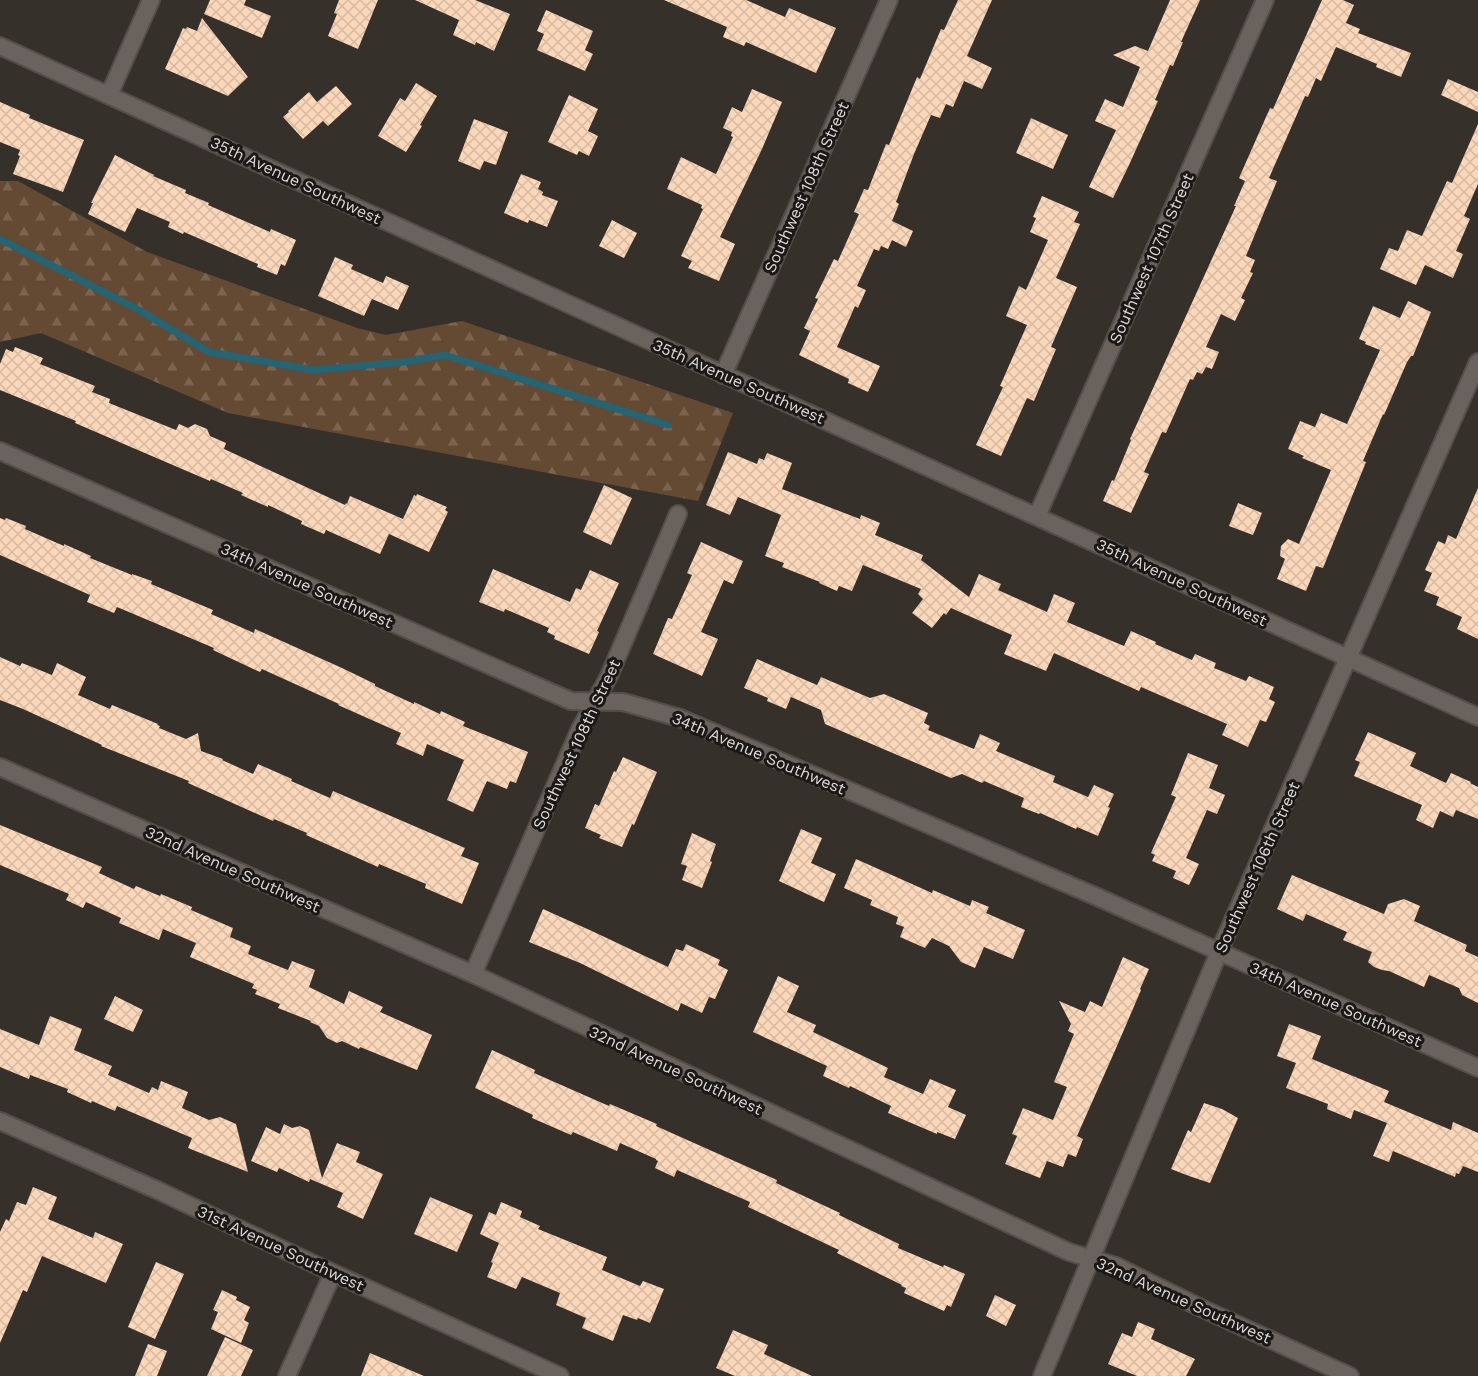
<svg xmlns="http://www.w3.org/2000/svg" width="1478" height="1376" font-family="'Work Sans',sans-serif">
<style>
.forest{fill:url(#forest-firs)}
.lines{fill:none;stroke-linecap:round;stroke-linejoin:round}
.stream{stroke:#236475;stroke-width:7}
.building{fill:url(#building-cross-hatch)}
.minor-casing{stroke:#534e4a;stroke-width:20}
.tertiary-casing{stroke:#534e4a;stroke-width:20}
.minor{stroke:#69625d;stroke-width:16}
.tertiary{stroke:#69625d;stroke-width:16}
.labels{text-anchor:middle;stroke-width:6;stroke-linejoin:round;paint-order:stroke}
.street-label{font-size:16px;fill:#ddd9d6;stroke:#1b1816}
</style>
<defs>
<pattern id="forest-firs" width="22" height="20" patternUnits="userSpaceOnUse" patternTransform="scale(1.5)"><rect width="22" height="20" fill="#644a33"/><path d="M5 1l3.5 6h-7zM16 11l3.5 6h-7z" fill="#7a6450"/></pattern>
<pattern id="building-cross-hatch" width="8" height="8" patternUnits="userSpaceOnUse" patternTransform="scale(1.5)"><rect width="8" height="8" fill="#fbd7b9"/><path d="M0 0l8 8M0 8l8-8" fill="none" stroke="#d6b9a1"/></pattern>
</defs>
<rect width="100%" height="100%" fill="#36302b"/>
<path class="forest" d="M0 181H18L147 252 357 328 386 335 462 321 733 413 698 501 228 413 41 333 0 342Z"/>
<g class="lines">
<path class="stream" d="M0 239 139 310 209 352 313 370 403 362 445 355 668 425"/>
</g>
<path class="building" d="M210 0H246L244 5 271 16 262 38 204 14Z
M339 0H378L358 49 328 36 337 14 334 13Z
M415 0H475L510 14 494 51 476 42 475 45 453 35 459 20Z
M664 0H746L785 17 789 8 836 28 816 73 746 42 744 46 723 37 727 27Z
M958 0H992L967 56 992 68 982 89 964 81 953 107 946 104 940 118 931 115 914 154 896 202 899 204 892 221 913 231 906 247 892 240 888 249 881 246 879 251 874 249 857 286 866 290 858 308 855 306 837 347 880 366 868 392 848 383 849 379 799 355 810 331 804 328 818 299 815 298 834 259 838 261 859 214 854 212 864 189 868 190 886 144 889 145 917 77 920 79 941 29 944 30Z
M1170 0H1200L1181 42H1183L1173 66 1170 65 1155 100 1158 101 1129 165 1113 198 1089 187 1116 130 1095 121 1105 99 1123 107 1140 67 1113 55 1135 46 1148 51Z
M1322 0H1343L1354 5 1346 23 1360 29 1358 33 1411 53 1401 77 1376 67 1377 64 1336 47 1321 81 1316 78 1308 97 1305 96 1269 178 1277 181 1246 256 1255 260 1250 272 1253 273 1241 298 1245 300 1235 321 1221 314 1206 347 1219 352 1212 369 1206 367 1202 374 1197 372 1193 380 1190 379 1166 433 1162 432 1144 472 1149 474 1131 513 1103 501 1112 480 1114 481 1131 440 1130 439 1236 206H1234L1245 181 1239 178 1270 108 1273 109Z
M546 10 593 31 585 50 593 54 585 71 537 50 544 34 537 31Z
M202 18 248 77 228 96 165 69 183 28 186 29 187 27 197 31Z
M1448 79 1478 92V112L1441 95Z
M416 83 437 96 420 125 422 126 406 152 378 136 400 98 405 101Z
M336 86 352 104 328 126 323 121 303 139 283 117 289 112 288 111 309 92 317 102Z
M752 89 782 102 762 149 720 237 735 244 719 281 688 268 692 261 681 256 703 209 701 208 702 205 667 189 681 157 716 174 733 137 731 136 732 132 723 128 732 107 742 112Z
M569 95 598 109 588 131 598 136 589 156 579 151 577 155 548 142Z
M0 102 30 115 29 118 84 140 63 192 13 174 20 156 18 155 20 150 0 142Z
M1031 118 1068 135 1053 169 1016 153Z
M474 119 508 132 496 165 484 161 480 170 458 161Z
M1478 124V184L1464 216 1470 219 1456 251 1463 254 1453 278 1425 265 1416 285 1380 269 1389 248 1398 251 1407 230 1422 236 1447 181 1452 183Z
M115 155 154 175 153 176 186 190 185 193 209 203 208 205 270 232 271 229 296 240 285 266 281 264 277 275 257 267 258 264 184 232 183 234 168 227 170 222 137 208 125 232 88 214 93 203H91Z
M521 174 541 182 538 189 543 192 542 195 558 201 547 227 529 220 528 223 504 213Z
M1042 196 1079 212 1074 222 1080 224 1056 278 1077 287 1051 347 1056 349 1034 401 1027 398 1001 456 976 445 1003 387 1000 386 1027 325 1006 316 1019 286 1026 290 1048 240 1030 232 1036 218 1033 217Z
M612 220 637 233 624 258 599 246Z
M335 257 353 265 351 269 383 283 386 276 409 286 398 310 372 299 364 316 318 296Z
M1408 301 1431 312 1413 356H1411L1407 362 1384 415 1383 414 1363 461 1366 462 1323 568 1316 566 1306 591 1277 579 1285 559 1280 556 1281 546 1288 539 1299 544 1331 470 1302 458 1304 456 1288 449 1300 421 1315 427 1321 413 1347 424 1380 350 1365 344 1366 342 1359 339 1373 306 1400 318Z
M15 347 43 358 40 364 95 386 92 392 110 399 109 403 176 430 179 424 188 428 195 424 207 429 210 436 226 443 224 449 345 505 346 503 347 504 350 496 403 519 414 495 416 496 417 494 447 507 445 510 448 512 429 552 389 534 380 554 326 530 324 534 301 524 302 521 268 505V507L241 495 243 493 211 479 210 481 75 423 76 421 0 390V364L6 349 13 352Z
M728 452 757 464 759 458 764 460 767 453 792 463 782 489 860 519 861 515 880 523 875 535 923 555 921 560 969 597 979 574 1001 584 998 590 1047 612 1054 594 1075 603 1067 622 1124 646 1131 631 1156 642 1155 644 1192 660 1195 654 1216 663 1214 668 1246 681 1249 676 1274 687 1269 699 1275 702 1266 722 1260 720 1248 747 1222 735 1227 724 1141 687 1139 691 1054 653 1046 671 1004 654 1012 635 951 608 946 615 944 613 932 628 912 613 923 599 918 594 921 589 863 565 852 591 839 586 837 591 819 583 820 582 782 567 784 563 765 556 781 515 738 497 730 515 706 505Z
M604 485 632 498 611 545 583 532Z
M1478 488V639L1457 629 1462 617 1436 605 1439 597 1424 591 1432 573 1425 570 1438 541 1445 544 1448 535 1456 539Z
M1238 503 1262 513 1253 535 1229 526Z
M0 518 5 520 6 518 26 526 25 529 64 546V544L91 556 90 558 132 575V574L152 581 151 584 213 610 211 614 254 633 255 629 342 668 375 684V686L414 704V702L440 714 441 711 465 722 463 726 528 752 516 783 510 781 507 789 487 781 473 812 447 800 464 760 427 744 423 756 396 744 401 733 338 705 339 704 262 669 260 672 213 650 214 648 117 607 114 613 87 602 90 595 0 555Z
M701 542 743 561 733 584 724 580 701 632 718 639 702 676 653 654 668 618 672 619 692 575 687 573Z
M493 569 570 602 576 588 581 590 590 570 619 583 597 631 599 632 589 654 554 639 555 636 547 632 549 628 505 609 504 612 479 602Z
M0 657 20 666 22 663 52 675 57 663 86 677 78 695 110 709 112 705 158 724 157 725 160 726 159 728 186 739 198 733 201 751 223 759 222 760 253 774 258 764 292 779 291 781 330 798 333 791 465 848 461 856 479 863 462 904 425 888 426 884 379 864 378 867 306 835 307 833 274 819 273 821 188 783 189 781 101 746 102 745 23 709 0 700Z
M757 659 817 685 821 677 870 698 884 694 928 713 924 723 930 726 928 730 974 749 980 734 1000 743 996 751 1055 776 1053 782 1088 797 1094 785 1114 794 1108 807 1110 808 1098 836 1077 827 1076 829 1040 813 1039 814 1021 807 1024 798 984 781 982 783 962 774 951 778 825 724 821 710 791 697 786 709 767 701 768 698 744 688Z
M1368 732 1416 753 1410 766 1446 783 1451 773 1471 782 1470 783 1478 787V819L1456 810 1453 817 1440 811 1433 828 1416 820 1422 805 1354 776 1360 762 1355 760Z
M1188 753 1218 765 1209 788 1225 795 1217 814 1207 810 1186 858 1199 864 1189 885 1173 878 1176 871 1152 861 1155 855 1151 853 1176 797 1171 795Z
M623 757 657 772 634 825 632 824 622 847 599 838 601 835 585 828 595 804 599 806 614 771 616 772Z
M0 825 102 867 99 873 134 889 136 886 160 896 161 894 192 907 191 910 233 928 230 937 251 946 248 954 288 970 292 961 315 970 309 987 344 1004 349 991 383 1007 380 1012 432 1035 417 1070 360 1047 359 1049 342 1041 337 1043 327 1038 319 1026 310 1022 311 1021 278 1008 280 1004 255 994 257 990 252 988 254 984 190 957 196 943 163 929 159 940 119 923 121 918 86 902 83 908 66 900 69 894 0 865Z
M801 829 822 838 811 863 836 874 824 902 779 881Z
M692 833 716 844 710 861 712 862 702 888 682 880 687 866 681 864Z
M856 859 932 893 933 890 970 906 972 900 989 907 986 913 1025 930 1013 959 984 947 975 968 961 962 949 946 932 938 925 948 900 937 904 927 896 924 898 917 870 905 872 900 844 888Z
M1292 875 1384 914 1388 904 1404 899 1420 906 1414 921 1467 945 1465 951 1478 957V1003L1462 995 1459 988 1429 975 1424 987 1389 971 1382 970 1374 967 1368 962 1372 952 1343 940 1347 932 1306 914 1303 921 1277 909Z
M543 909 594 932 668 967 676 949 683 951 686 944 720 960 718 965 728 970 715 999 709 997 702 1013 681 1003 678 1011 580 963 529 942Z
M1123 957 1149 969 1140 989 1141 990 1117 1046 1077 1136 1083 1139 1076 1157 1068 1154 1063 1167 1047 1161 1040 1178 1005 1164 1017 1136 1012 1134 1023 1108 1053 1120 1067 1087 1054 1082 1074 1034 1068 1031 1071 1024 1059 1001 1085 1012 1090 1001 1102 1007Z
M778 976 799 986 787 1012 816 1025 813 1032 888 1068 884 1077 923 1094 930 1079 956 1090 948 1107 966 1115 955 1139 937 1132V1134L888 1113 891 1106 850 1086 849 1088 823 1076 827 1066 753 1032Z
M115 996 143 1010 133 1032 104 1019Z
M50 1016 82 1029 74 1050 112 1066 108 1075 149 1093 152 1087 158 1090 161 1081 188 1092 182 1108 209 1120 220 1117 236 1124 248 1172 188 1148 192 1138 117 1106 115 1111 92 1101 91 1103 67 1092 68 1089 30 1075 29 1079 0 1067V1029L39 1045Z
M1289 1024 1321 1036 1312 1059 1389 1091 1384 1102 1451 1130 1453 1122 1478 1133V1172L1463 1166 1459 1174 1456 1173 1455 1177 1393 1151 1389 1162 1373 1156 1387 1123 1354 1110 1351 1119 1327 1109 1328 1104 1286 1088 1296 1063 1277 1056Z
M492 1050 535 1070 534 1073 609 1106 610 1104 657 1124 656 1126 777 1180 776 1183 840 1213 839 1215 899 1244 898 1248 943 1267 944 1265 965 1274 951 1307 947 1305 944 1311 904 1293 906 1288 901 1286 902 1285 837 1253 839 1250 748 1207 750 1202 677 1170 674 1177 655 1168 658 1161 656 1160V1159L620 1143 617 1151 573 1132 571 1135 532 1118 533 1115 475 1088Z
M1204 1103 1222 1109 1238 1118 1210 1183 1189 1176 1171 1169 1188 1130 1191 1132Z
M284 1124 292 1128 300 1126 309 1130 322 1178 337 1143 360 1152 356 1162 383 1174 363 1219 337 1207 343 1193 310 1179 309 1182 279 1168 277 1172 251 1161 266 1127 280 1134Z
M33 1187 57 1197 48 1219 93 1238 95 1232 123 1244 106 1283 42 1256 27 1292 23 1290 0 1343V1232L6 1219 9 1221 17 1202 26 1205Z
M430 1197 473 1215 457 1252 414 1234Z
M501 1202 522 1211 520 1217 540 1226 538 1229 607 1257 602 1270 640 1286 643 1281 664 1289 650 1323 638 1318 637 1320 623 1315 613 1341 582 1328 586 1318 556 1305 560 1293 522 1277 516 1289 487 1277 493 1263 491 1262 499 1243 480 1234 489 1212 496 1215Z
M156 1262 184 1274 155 1339 128 1327Z
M222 1290 237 1297 236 1300 250 1307 244 1320 249 1323 241 1343 211 1329 218 1312 213 1310Z
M995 1295 1016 1305 1006 1326 986 1316Z
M1138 1322 1155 1329 1151 1339 1195 1359 1186 1376H1137L1108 1364 1122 1333 1132 1337Z
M733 1330 768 1345 764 1354 812 1376H735L716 1368Z
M225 1337 253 1350 241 1376H207Z
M148 1344 167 1351 157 1376H135Z
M370 1353 424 1376H361Z"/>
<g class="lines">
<defs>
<path id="minor" d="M109 95 151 0
M723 375 889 0
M0 451 571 701 623 702 680 718 1102 899 1478 1068
M1037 516 1265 0
M0 767 473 974 1069 1252 1116 1266 1201 1308 1350 1376
M473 974 580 729 609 676 678 514
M0 1121 157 1190 333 1273 560 1376
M287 1376 333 1273"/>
<path id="tertiary" d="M0 46 1478 717
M1042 1376 1219 952 1478 362"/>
</defs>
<use href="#minor" class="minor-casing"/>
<use href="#tertiary" class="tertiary-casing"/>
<use href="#minor" class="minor"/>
<use href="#tertiary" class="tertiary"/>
</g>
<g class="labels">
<g class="street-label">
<text transform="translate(296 180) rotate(25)" y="6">35th Avenue Southwest</text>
<text transform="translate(806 187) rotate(-66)" y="6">Southwest 108th Street</text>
<text transform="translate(1151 258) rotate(-66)" y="6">Southwest 107th Street</text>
<text transform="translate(739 381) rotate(24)" y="6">35th Avenue Southwest</text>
<text transform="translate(1182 582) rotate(25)" y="6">35th Avenue Southwest</text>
<text transform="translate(307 585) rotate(24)" y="6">34th Avenue Southwest</text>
<text transform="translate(576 744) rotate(-65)" y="6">Southwest 108th Street</text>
<text transform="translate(759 753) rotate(23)" y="6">34th Avenue Southwest</text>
<text transform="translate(1257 867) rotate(-66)" y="6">Southwest 106th Street</text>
<text transform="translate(233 869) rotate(24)" y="6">32nd Avenue Southwest</text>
<text transform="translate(1336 1004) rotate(24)" y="6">34th Avenue Southwest</text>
<text transform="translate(676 1070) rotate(25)" y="6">32nd Avenue Southwest</text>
<text transform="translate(281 1248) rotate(25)" y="6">31st Avenue Southwest</text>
<text transform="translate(1184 1300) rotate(24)" y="6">32nd Avenue Southwest</text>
</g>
</g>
</svg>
